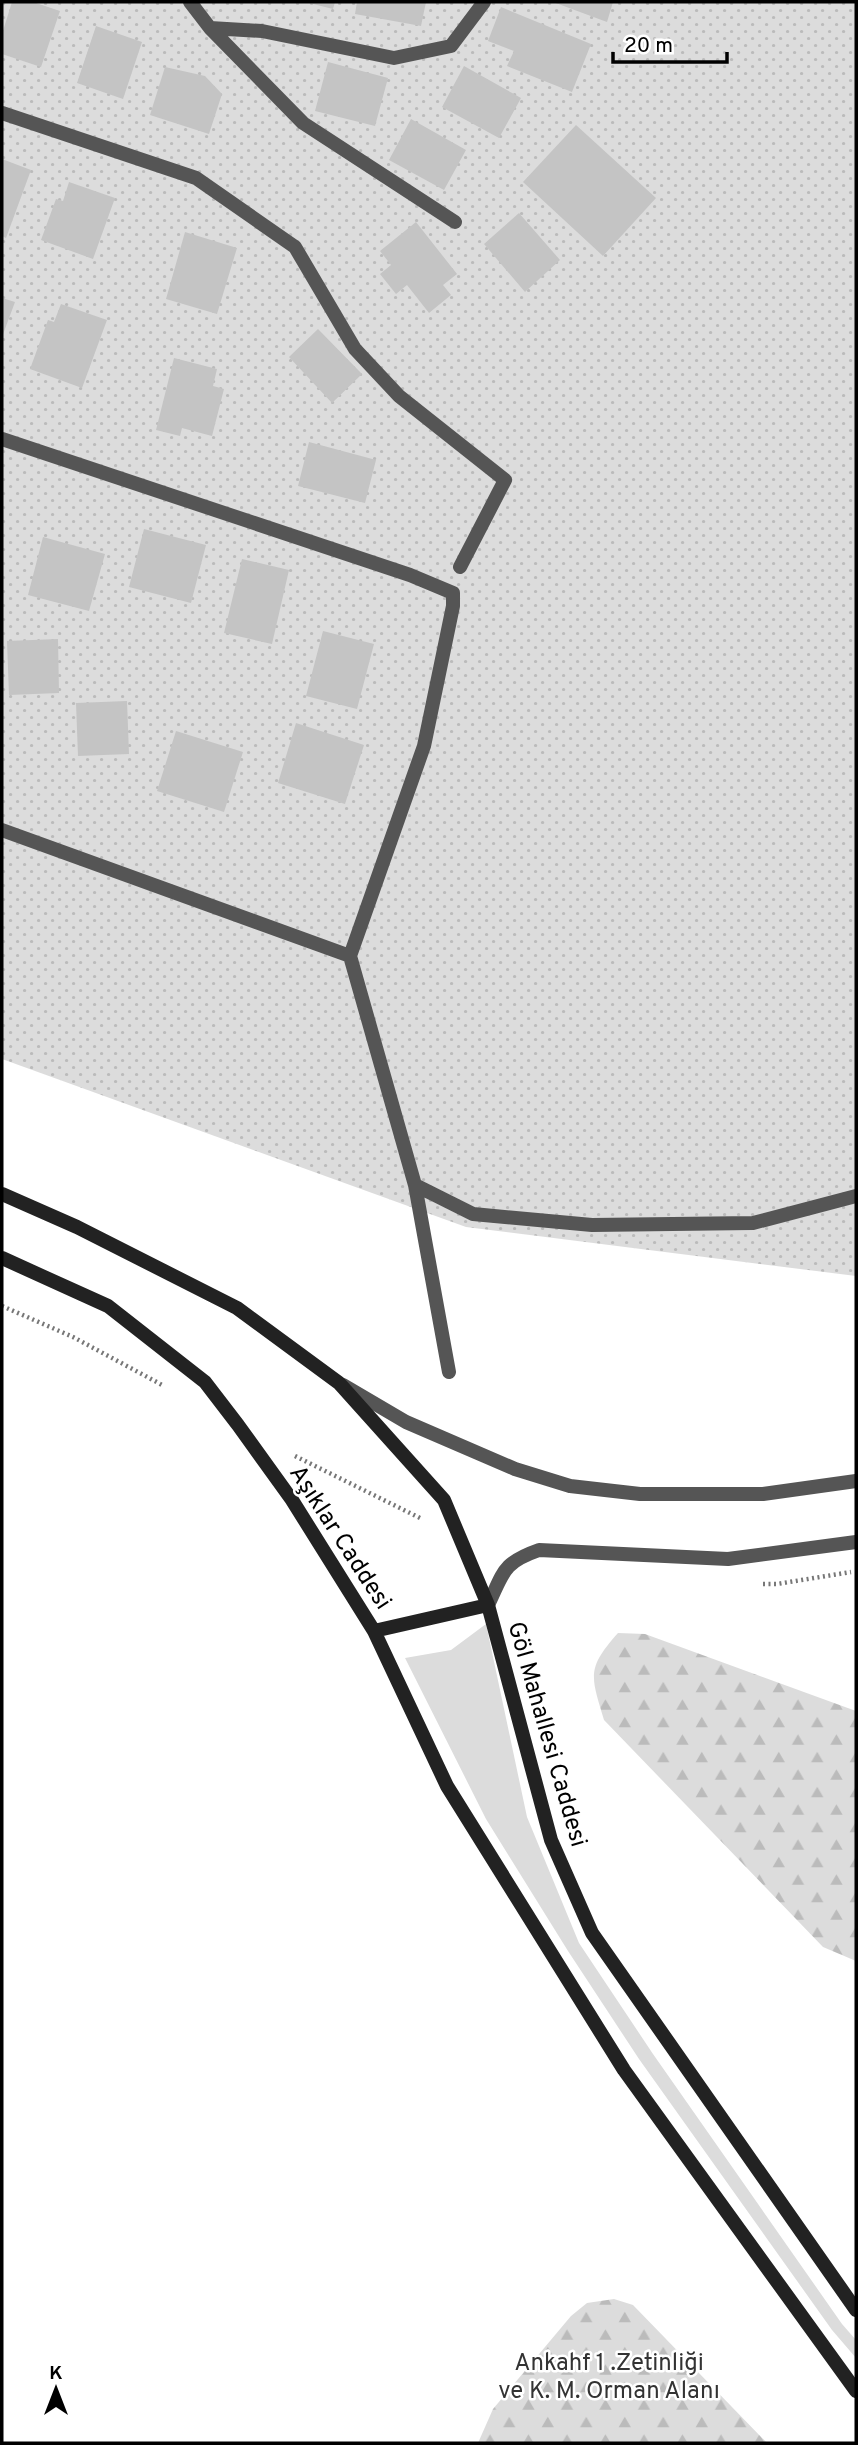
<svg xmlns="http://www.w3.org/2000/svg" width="858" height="2445" font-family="Overpass,sans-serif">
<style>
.grass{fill:#dcdcdc}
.forest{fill:url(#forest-firs)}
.park{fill:url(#park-dots)}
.building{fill:#c4c4c4}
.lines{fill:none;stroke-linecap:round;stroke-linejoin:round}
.path{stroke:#777;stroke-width:4.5;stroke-dasharray:2 3.5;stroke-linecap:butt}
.minor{stroke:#555;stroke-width:14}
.tertiary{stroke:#555;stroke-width:14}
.secondary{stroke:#222;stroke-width:14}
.labels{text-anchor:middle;stroke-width:5;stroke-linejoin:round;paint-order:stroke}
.street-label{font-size:24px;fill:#000;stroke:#fff}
.park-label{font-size:24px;fill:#333;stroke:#fff}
</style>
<defs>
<pattern id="forest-firs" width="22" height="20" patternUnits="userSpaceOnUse" patternTransform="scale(1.75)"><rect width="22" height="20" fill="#dcdcdc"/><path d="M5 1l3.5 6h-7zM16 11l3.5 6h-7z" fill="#bbb"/></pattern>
<pattern id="park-dots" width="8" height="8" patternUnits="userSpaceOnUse" patternTransform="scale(1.75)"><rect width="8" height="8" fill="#dcdcdc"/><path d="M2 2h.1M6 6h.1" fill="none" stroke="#bbb" stroke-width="1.8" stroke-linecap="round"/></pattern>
</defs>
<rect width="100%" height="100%" fill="#fff"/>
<path class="grass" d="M486 1624 527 1817 579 1943 653 2054 842 2324 856 2340V2358L832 2330 639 2059 568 1951 486 1819 405 1658 451 1650Z"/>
<path class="forest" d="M618 1633 645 1634 856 1711V1961L823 1947 604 1720C591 1676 586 1669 618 1633Z
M614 2299 633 2305 767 2443H478L493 2409 571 2316 587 2303Z"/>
<path class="park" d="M2 2H856V1276L466 1227 2 1059Z"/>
<path class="building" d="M12 2H33L60 11 41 67 2 54V34Z
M305 2H335L333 9Z
M357 2H426L421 26 355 14Z
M553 2H613L607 22Z
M501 7 591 44 572 92 507 66 514 51 488 41Z
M96 26 142 42 123 99 77 83Z
M328 62 388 78 375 126 315 111Z
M464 66 521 98 499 138 442 107Z
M165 67 205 76 222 94 209 134 150 115Z
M411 119 466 150 444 190 389 160Z
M576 125 656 198 603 256 523 182Z
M2 159 31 170 6 238 2 236Z
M69 182 115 198 93 259 41 240 56 199 63 201Z
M519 213 560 260 525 292 484 244Z
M416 222 457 274 443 285 451 295 429 313 407 285 396 294 380 274 391 265 380 251Z
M185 232 237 248 217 314 166 299Z
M2 298 15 302 2 337Z
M61 304 107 320 82 388 30 369 48 320 54 322Z
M318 329 362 374 332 403 289 357Z
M174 358 217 369 213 386 224 389 212 436 182 428 180 436 156 430Z
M309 442 376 460 365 503 298 486Z
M144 529 206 545 191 603 129 587Z
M43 537 105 554 89 611 28 595Z
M242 559 289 570 272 644 224 633Z
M323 631 374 644 357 709 306 696Z
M58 639 59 693 9 695 7 641Z
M127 701 129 754 78 756 76 703Z
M296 723 364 745 345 804 278 783Z
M176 731 243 752 224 812 157 791Z"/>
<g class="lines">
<path class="path" d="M2 1306 73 1337 164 1386
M295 1456 422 1519
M763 1584H777L851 1572"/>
<path class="minor" d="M190 2 210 28 303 123 455 222
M210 28 262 31 394 58 451 46 484 2
M2 113 196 178 295 247 355 349 399 396 505 480 460 567
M2 439 410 575 453 593V606L424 746 350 956 415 1185 449 1372
M2 830 350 956
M415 1185 473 1214 592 1225 753 1223 856 1196"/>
<path class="tertiary" d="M343 1385 406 1422 515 1469 570 1486 640 1494H763L856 1481
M488 1605C504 1572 502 1563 539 1550L728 1559 856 1542"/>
<path class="secondary" d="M2 1194 77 1227 237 1308 339 1383 444 1500 488 1605 551 1840 592 1933 856 2310
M2 1258 108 1306 205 1382 238 1425 292 1500 374 1631 447 1786 624 2070 856 2391
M374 1631 488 1605"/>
</g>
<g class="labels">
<g class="street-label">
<text transform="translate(341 1537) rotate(57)" y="8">Aşıklar Caddesi</text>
<text transform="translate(548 1734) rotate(74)" y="8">Göl Mahallesi Caddesi</text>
</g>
<g class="park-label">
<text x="609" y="2370">Ankahf 1 .Zetinliği<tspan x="609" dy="28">ve K. M. Orman Alanı</tspan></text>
</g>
</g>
<rect width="858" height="2445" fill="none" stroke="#000000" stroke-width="7"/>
<g transform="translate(56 2389)" stroke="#ffffff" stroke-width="5" paint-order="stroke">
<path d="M0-5L12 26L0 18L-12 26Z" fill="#000000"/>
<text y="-10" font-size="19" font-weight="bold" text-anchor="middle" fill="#000000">K</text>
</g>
<path d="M613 52v10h114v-10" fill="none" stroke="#000000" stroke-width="3.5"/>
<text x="624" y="52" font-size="21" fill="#000000" stroke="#ffffff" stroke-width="5" paint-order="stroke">20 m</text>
</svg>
